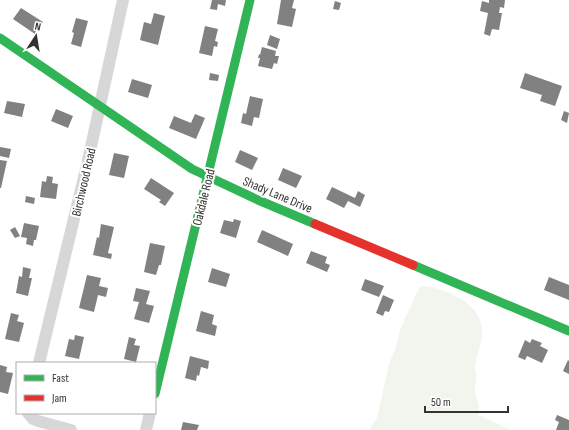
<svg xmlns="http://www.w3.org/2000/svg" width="569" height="430" font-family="'Sofia Sans Condensed',sans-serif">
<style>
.green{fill:#f1f5ed}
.building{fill:#818181}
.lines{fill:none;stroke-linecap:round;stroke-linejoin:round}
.street{stroke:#d7d7d7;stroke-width:12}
.fast{stroke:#30b455;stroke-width:9}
.jam{stroke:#e5322d;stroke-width:9}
.labels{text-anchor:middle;stroke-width:4;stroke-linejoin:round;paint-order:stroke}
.street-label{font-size:13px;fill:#333;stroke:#fff}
</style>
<rect width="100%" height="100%" fill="#fff"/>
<path class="green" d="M422 286C447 289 483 303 482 333 482 344 476 355 475 367 475 371 477 375 476 379 476 383 474 387 475 391 475 400 482 405 478 415L511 430H369L377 418 389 364 396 347 400 330 418 290Z"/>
<path class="building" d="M212 0H226L225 6 218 4 217 10 210 9Z
M281 0H294L292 8 296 9 292 27 277 24Z
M489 0H505L504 8 500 7 499 13H502L499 30 492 29 490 36 484 34 488 13 480 11 482 1 489 3Z
M335 1 341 3 339 10 333 9Z
M21 8 43 22 35 34 13 19Z
M154 13 165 16 158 45 140 40 144 22 151 24Z
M76 18 88 21 81 47 71 44 74 33 72 32Z
M205 26 218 29 215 41 218 42 217 47 214 46 212 56 199 53Z
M270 35 280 39 277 49 267 45Z
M262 47 276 51 275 56H279L277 64 274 63 272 69 258 66 260 58H258L259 54 260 55Z
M210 73 219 75 218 81 209 80Z
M525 73 562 86 555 106 540 101 542 95 520 88Z
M132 79 152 85 148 98 128 92Z
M250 96 263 99 259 118 254 117 252 126 241 123 243 113 246 114Z
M7 101 25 104 22 117 4 113Z
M56 109 73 116 68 128 51 121Z
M564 111 569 113 567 123 561 120Z
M195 114 205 118 196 139 169 128 174 116 191 123Z
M0 147 11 149 9 158 0 156Z
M240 150 258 158 252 170 235 162Z
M114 153 129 156 124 178 109 175Z
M0 160 7 161 1 188H0Z
M283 168 302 176 296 188 278 180Z
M47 176 53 177 52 183 58 184 56 199 40 197 42 181 46 182Z
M151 178 174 193 165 206 159 202 161 200 144 189Z
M332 187 355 198 358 191 365 195 360 207 348 201 344 208 326 199Z
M26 196 35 198 34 204 25 202Z
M234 219 241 221 236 238 220 233 224 220 233 222Z
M24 223 39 226 36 240H34L33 246 26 244 27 238 21 237Z
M101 224 114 227 108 253 112 254 111 259 93 255 97 237 99 238Z
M15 227 20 236 15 238 10 230Z
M262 230 293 244 288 256 257 242Z
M150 243 165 246 161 265H159L156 275 144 272Z
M311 251 327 257 325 263 330 265 327 272 306 263Z
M23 267 31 269 29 278H32L28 296 16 293 19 276 22 277Z
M212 268 230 274 226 287 208 282Z
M87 275 101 278 99 286 108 288 106 297 98 295 94 312 79 308Z
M549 277 569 285V300L544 290Z
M365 279 384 286 379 297 361 290Z
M136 288 150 291 146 304 154 306 149 323 134 319 139 302 133 301Z
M383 295 394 300 389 312 385 311 383 316 376 313Z
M201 311 214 315 212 324 217 326 215 336 196 331Z
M11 313 19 315 17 321 24 323 19 342 5 339Z
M75 335 84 337 79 359 65 356 69 339 74 340Z
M129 337 136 339 134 345 140 346 136 362 124 359Z
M532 339 542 343 540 346 548 350 542 363 527 356 525 360 518 357 525 340 530 343Z
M190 356 209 361 208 369 201 367 199 376 197 375 196 381 185 378Z
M568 360 569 361V374L563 371Z
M0 365 7 367 6 372 13 373 8 394 0 392Z
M557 415 569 420V430H556L559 422 555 420Z
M183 422 199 425 197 430H181Z"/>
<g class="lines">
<path class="street" d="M39 363 87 165 123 0
M28 413 33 419 38 421 71 430
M146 430 150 413"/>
<path class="fast" d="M0 38 192 169 258 200 315 224
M413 265 569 331
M155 394 250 0"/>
<path class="jam" d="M315 224 413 265"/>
</g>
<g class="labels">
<g class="street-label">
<text transform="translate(83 182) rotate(-77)" y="5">Birchwood Road</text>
<text transform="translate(278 194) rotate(23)" y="5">Shady Lane Drive</text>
<text transform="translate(203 197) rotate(-76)" y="5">Oakdale Road</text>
</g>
</g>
<rect x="16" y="362" width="140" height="52" fill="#ffffff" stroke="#adadad"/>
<rect x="24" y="375" width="20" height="6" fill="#30b455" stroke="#adadad"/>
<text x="52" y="382" font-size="12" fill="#333333">Fast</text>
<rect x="24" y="395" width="20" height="6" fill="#e5322d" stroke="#adadad"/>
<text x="52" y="402" font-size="12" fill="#333333">Jam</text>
<g transform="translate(36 36) rotate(12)" stroke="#ffffff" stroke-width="3" paint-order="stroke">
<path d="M0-3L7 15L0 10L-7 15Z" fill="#333333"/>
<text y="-6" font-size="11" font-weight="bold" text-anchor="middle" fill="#333333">N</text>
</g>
<path d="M425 406v6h83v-6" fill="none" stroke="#333333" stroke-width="2"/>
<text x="431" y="406" font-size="12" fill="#333333" stroke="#ffffff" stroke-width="3" paint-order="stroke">50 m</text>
</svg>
